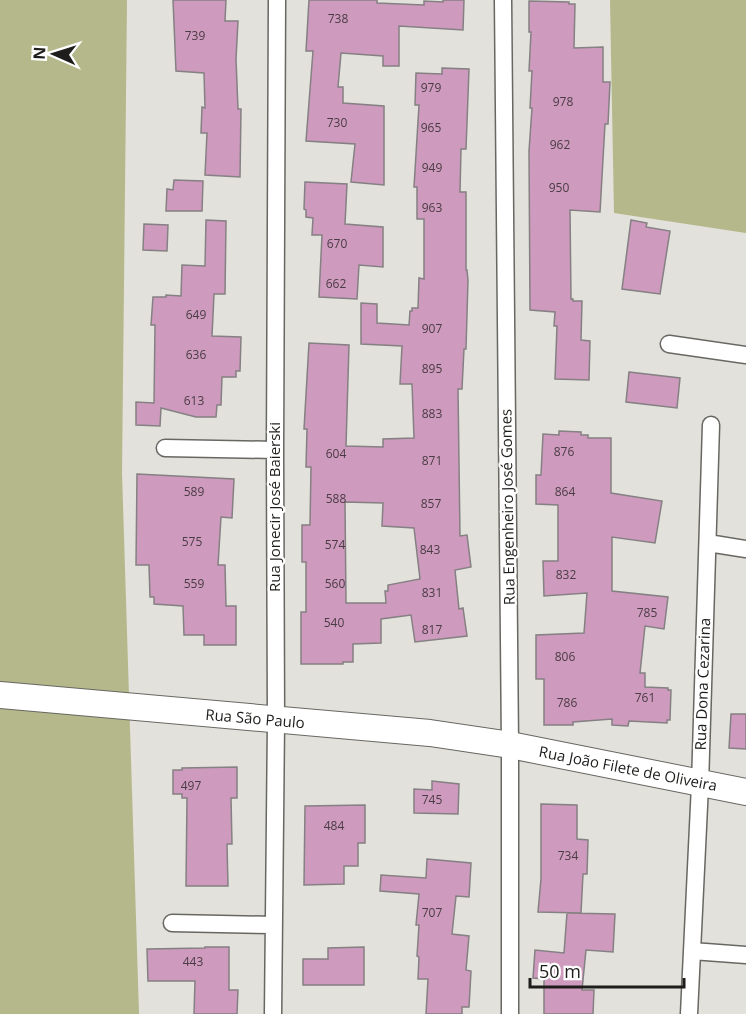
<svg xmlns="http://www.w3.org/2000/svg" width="746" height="1014" font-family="'Open Sans',sans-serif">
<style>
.green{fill:#b4b88a}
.building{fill:#ce9abd;stroke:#858083;stroke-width:1.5;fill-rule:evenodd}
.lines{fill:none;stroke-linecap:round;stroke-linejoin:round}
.minor-casing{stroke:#686762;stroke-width:19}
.primary-casing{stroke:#686762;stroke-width:28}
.minor{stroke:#fff;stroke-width:16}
.primary{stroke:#fff;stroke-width:26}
.labels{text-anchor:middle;stroke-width:4.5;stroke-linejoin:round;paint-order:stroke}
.number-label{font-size:12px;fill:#4a3c44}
.street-label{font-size:15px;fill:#1e1d1b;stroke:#fff}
</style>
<rect width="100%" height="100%" fill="#e2e1db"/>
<path class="green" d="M0 0H127L122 473 139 1014H0Z
M610 0H746V233L614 213Z"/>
<path class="building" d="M173 0H226L225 21H238L236 59 238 109H241L240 177 205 175 207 133H201L202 107 205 108 204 73 176 71Z
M309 0H377V3L424 5V1L443 2V0H464L463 30 399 26V66H383V56L341 53 338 87H343V103L384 106V185L351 182 355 144 306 141 313 51H306Z
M529 1 569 2V4H575L574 48 603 47V82H610L608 124H605L600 212 570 210 571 299H573V301H582L581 340 590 341 589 380 555 379 557 326H554L555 312 530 310 529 151 532 108H530L532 71H529L531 32H529Z
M442 68 469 69 466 149H461L460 192H466V270H467L468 280 466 349H464L462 389H458L460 536 467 535 471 567 455 570 459 609 463 608 467 636 415 642 411 615 381 619V643L353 644V662H343V664H301V612H306V562H302V525H310L311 467H306L307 429H304L309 343 349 345 346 446 383 447V439L414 438 412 384H400L402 346 361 344V303L377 304V323L409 325 410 311H412V308H418L419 278 424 279V219H417V187H414L419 105H415L416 73 442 74ZM345 502 383 503 382 526 414 528 420 579 388 585V591H385L386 603H346Z
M174 180 203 181 202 211H166L167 189 173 190Z
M305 182 347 184 345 224 383 227V267L359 265 357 299 319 297 322 235H312L313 218 306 217V210L304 209Z
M206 220 226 221 225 294H214L212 336 241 337 240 371H236V377H222L221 405H217L216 417H196L161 408 160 426 136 425V402L154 403 155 325H151L153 297H166V295L181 296 182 265 205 266Z
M631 220 647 223 646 227 670 231 660 294 622 289Z
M144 224 168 225 167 251 143 250Z
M629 372 680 378 677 408 626 402Z
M559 431 581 432V435H588V438H611V493L662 501 655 543 612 537V591L668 597 664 629 645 626 640 673H645V687L668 688V690H671L670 720H667V723L629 721 628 726 612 725V719L573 722V725H544V679H536V635L584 633 587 593 544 596 543 561H558V505L536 504V475H541L543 434 559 435Z
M137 474 234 479 232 518 221 517 218 565H225L226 606H236V645H204V635H184L183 606 154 604V597H150L149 565H136Z
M731 714H746V749L729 748Z
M237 767V798H231L232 844H227L228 886H186L187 798H182V794H173V770H182V768Z
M432 781 459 784 458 814 414 813V789L432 790Z
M541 804 577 805V839L588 840 587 874H583L581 913 538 912 541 879Z
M365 805V843H358V866H344V884L304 885 305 806Z
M427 859 471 863 469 897 456 896 452 934 469 936 466 970 471 971 469 1007H462V1014H426L428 979H418L419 957 417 956 419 925H416L419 894 380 891 381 875 426 878Z
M567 913 615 914 613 952 586 950 582 990H594L593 1014H544V979L533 978 535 950 564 953Z
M205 947H229V990H238L237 1014H194L195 981H148L147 949 205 948Z
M364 947V985H303V959H328V948Z"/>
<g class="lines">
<defs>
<path id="minor" d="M503 0 510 745V1014
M669 344 746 355
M165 448 275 450
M708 543 746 549
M172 923 273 925
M692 951 746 955
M273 1014 276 721 275 450 277 0
M689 1014 700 785 711 425"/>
<path id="primary" d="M0 695 430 733 510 745 746 792"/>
</defs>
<use href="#minor" class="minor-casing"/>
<use href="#primary" class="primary-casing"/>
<use href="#minor" class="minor"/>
<use href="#primary" class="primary"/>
</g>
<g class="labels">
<g class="number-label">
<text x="338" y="23">738</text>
<text x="195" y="40">739</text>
<text x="431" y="92">979</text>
<text x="563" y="106">978</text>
<text x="337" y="127">730</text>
<text x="431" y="132">965</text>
<text x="560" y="149">962</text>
<text x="432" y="172">949</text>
<text x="559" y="192">950</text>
<text x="432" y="212">963</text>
<text x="337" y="248">670</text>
<text x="336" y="288">662</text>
<text x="196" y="319">649</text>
<text x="432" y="333">907</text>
<text x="196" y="359">636</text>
<text x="432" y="373">895</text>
<text x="194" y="405">613</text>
<text x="432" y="418">883</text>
<text x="564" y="456">876</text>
<text x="336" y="458">604</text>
<text x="432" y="465">871</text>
<text x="194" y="496">589</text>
<text x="565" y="496">864</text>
<text x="336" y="503">588</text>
<text x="431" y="508">857</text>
<text x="192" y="546">575</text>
<text x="335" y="549">574</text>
<text x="430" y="554">843</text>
<text x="566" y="579">832</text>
<text x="194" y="588">559</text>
<text x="335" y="588">560</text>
<text x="432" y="597">831</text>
<text x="647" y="617">785</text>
<text x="334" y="627">540</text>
<text x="432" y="634">817</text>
<text x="565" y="661">806</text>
<text x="645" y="702">761</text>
<text x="567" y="707">786</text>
<text x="191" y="790">497</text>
<text x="432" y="804">745</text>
<text x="334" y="830">484</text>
<text x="568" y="860">734</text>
<text x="432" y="917">707</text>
<text x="193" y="966">443</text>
</g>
<g class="street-label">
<text transform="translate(275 507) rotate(-90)" y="5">Rua Jonecir José Baierski</text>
<text transform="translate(508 507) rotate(-91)" y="5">Rua Engenheiro José Gomes</text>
<text transform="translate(703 684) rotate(-88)" y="5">Rua Dona Cezarina</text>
<text transform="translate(255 719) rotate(5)" y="5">Rua São Paulo</text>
<text transform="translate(628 769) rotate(11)" y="5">Rua João Filete de Oliveira</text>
</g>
</g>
<g transform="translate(54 54) rotate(273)" stroke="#ffffff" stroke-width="4.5" paint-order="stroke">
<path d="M0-4.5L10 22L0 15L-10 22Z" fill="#1e1d1b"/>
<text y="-9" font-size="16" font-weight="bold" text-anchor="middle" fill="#1e1d1b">N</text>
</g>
<path d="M530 978v9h154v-9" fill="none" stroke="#1e1d1b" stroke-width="3"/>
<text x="539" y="978" font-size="18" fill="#1e1d1b" stroke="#ffffff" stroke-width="4.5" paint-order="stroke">50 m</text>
</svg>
